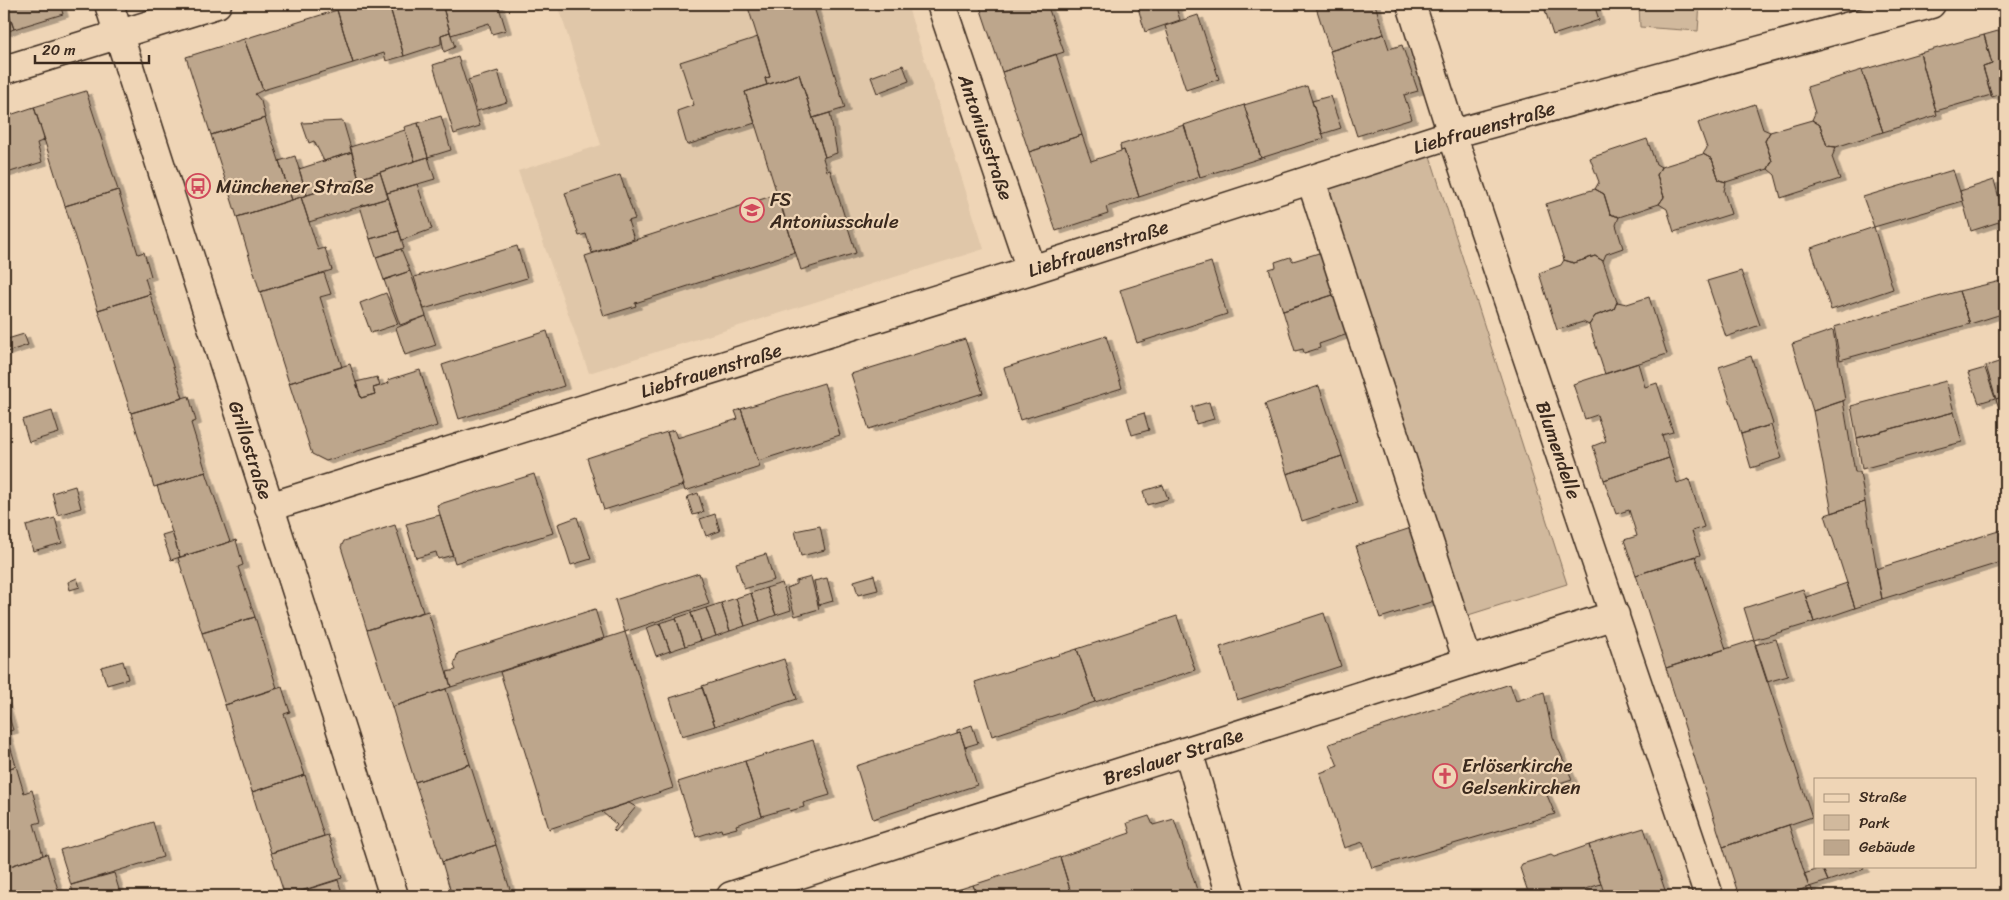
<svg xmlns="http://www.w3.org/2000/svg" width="2009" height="900" font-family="Sriracha,sans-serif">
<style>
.built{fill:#e0c7a9}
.green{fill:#d1b99d;stroke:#86725e}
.building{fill:#bda68c;stroke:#3b2a1e;filter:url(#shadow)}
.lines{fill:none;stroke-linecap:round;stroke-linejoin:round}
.minor-casing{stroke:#3b2a1e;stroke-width:31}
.minor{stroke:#efd5b6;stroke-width:28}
.labels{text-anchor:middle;stroke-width:4.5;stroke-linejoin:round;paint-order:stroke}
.street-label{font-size:19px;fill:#3b2a1e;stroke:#efd5b6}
.poi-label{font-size:19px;fill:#3b2a1e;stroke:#efd5b6;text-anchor:start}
</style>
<defs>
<filter id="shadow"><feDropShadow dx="5.5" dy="3" stdDeviation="0" flood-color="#0004"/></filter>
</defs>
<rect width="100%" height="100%" fill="#efd5b6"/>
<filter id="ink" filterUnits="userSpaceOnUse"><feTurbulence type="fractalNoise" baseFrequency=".02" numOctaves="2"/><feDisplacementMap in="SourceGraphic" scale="10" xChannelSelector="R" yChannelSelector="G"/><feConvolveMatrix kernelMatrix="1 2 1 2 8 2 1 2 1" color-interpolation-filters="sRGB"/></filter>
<g filter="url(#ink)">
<path class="built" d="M558 4H907L984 249 589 373 518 171 601 145Z"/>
<path class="green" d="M1639 4H1700L1698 31 1640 27Z
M1430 156 1567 584 1462 617 1326 190Z"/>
<path class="building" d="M4 4 14 29 4 33Z
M6 4H60L63 14 14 29Z
M358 4H389L404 56 386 61 384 53 353 63 337 10Z
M389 4H442L450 32 441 35V44L404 56Z
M442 4H498L506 30 492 34 489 23 451 35Z
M747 4H813L845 108 813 118 799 74 767 85 765 78 770 77Z
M979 4H1047L1064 52 1002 72Z
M1137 4H1175L1180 20 1145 32Z
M1315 4H1375L1384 34 1330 51Z
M1543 4H1594L1599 20 1553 35Z
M337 10 353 63 263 90 244 39Z
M1198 15 1219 79 1186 90 1165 26Z
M2005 29V93L1992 97 1983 67 1992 64 1984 35Z
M450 32 455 47 444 52 441 35Z
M1384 34 1389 49 1402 45 1418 91 1404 95 1412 119 1357 136 1330 51Z
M1984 35 1992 64 1983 67 1991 95 1936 111 1920 53Z
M758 37 770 77 765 78 767 85 745 92 755 123 687 145 677 111 694 105 680 62Z
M244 39 263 90 255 94 261 101 265 118 211 135 186 57Z
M1920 53 1937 115 1883 132 1862 70Z
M1056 54 1082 135 1029 152 1002 72Z
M458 57 480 126 454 134 433 65Z
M903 65 909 81 877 93 871 77Z
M1862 70 1883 132 1836 147 1827 146 1820 125 1812 120 1815 113 1807 87Z
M498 71 507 102 477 111 468 80Z
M799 74 825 157 823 158 827 171 830 170 856 253 801 270 745 92Z
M1307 86 1324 138 1261 158 1244 105Z
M86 91 118 190 65 206 34 107Z
M1330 96 1341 128 1322 134 1312 101Z
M1755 104 1763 129 1770 132 1765 141 1772 161 1768 169 1726 182 1719 180 1712 159 1703 154 1707 148 1698 123Z
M1244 105 1261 158 1200 177 1184 125Z
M34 107 45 140 37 143 42 162 4 174V117Z
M830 113 837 153 825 157 813 118Z
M441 116 451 150 428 157 418 123Z
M265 118 292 200 237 217 211 135Z
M1812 120 1820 125 1827 146 1836 147 1832 157 1840 179 1781 198 1775 175 1768 169 1772 161 1765 141 1770 132Z
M343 121 352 152 324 161 314 141 309 143 302 123Z
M418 123 428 157 415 161 404 127Z
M1184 125 1200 177 1139 197 1124 150 1121 151 1120 145Z
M405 130 415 161 359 179 350 147Z
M1082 135 1091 161 1124 150 1139 197 1106 207 1108 214 1056 231 1029 152Z
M1647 139 1656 164 1661 167 1657 175 1664 197 1659 204 1619 217 1610 214 1604 194 1595 189 1599 182 1590 158Z
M352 152 359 179 307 195 299 169Z
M1703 154 1712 159 1719 180 1726 182 1724 191 1731 214 1674 232 1667 209 1659 204 1664 197 1657 175 1661 167Z
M295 156 307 195 292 200 279 161Z
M428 157 435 179 387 193 380 172Z
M1953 170 1963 201 1874 227 1863 197Z
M380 172 388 198 309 222 301 197Z
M620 175 635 219 628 221 634 239 592 253 586 234 579 236 565 193Z
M1994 180 2005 220 1971 231 1960 191Z
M417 184 432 229 402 240 387 193Z
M1595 189 1604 194 1610 214 1619 217 1616 225 1623 248 1606 254 1603 261 1595 256 1574 263 1564 260 1546 204Z
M118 190 138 254 144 252 151 276 145 278 150 294 98 310 65 206Z
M778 194 795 252 635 303 636 306 604 316 585 256Z
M301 197 318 250 325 248 332 270 260 292 237 217Z
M388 198 399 231 370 239 360 206Z
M1874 227 1893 289 1831 310 1811 248Z
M399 231 404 248 376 257 370 239Z
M517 246 527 278 424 309 414 277Z
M401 249 410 271 384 280 376 257Z
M1322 252 1336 294 1283 311 1269 269 1276 267 1275 262 1290 257 1293 261Z
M1595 256 1603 261 1617 302 1614 309 1595 316 1589 325 1583 322 1557 330 1539 273 1561 265 1564 260 1574 263Z
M1211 262 1227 314 1137 343 1120 290Z
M410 271 426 316 400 325 384 280Z
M1741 271 1760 325 1726 337 1707 281Z
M324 273 331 294 320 297 342 367 289 383 260 292Z
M2005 280V313L1970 324 1959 291Z
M1959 291 1970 324 1840 360 1834 327Z
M386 293 398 324 371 333 360 303Z
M150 294 183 398 131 413 98 310Z
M1336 294 1348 334 1319 344 1320 348 1304 353 1303 349 1295 351 1283 311Z
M1649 297 1667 354 1605 374 1589 325 1595 316 1614 309 1617 302 1627 304Z
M426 316 436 345 405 355 396 328Z
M1833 330 1845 400 1813 411 1792 344Z
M547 331 564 386 459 419 442 365Z
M24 334 28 345 4 353V340Z
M1106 336 1122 388 1020 420 1004 368Z
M965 339 983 393 869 429 851 374Z
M1751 356 1773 424 1741 434 1719 367Z
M2005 360V396L1996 399 1986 366Z
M1638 363 1645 387 1657 383 1673 432 1662 435 1669 458 1604 480 1593 446 1606 441 1597 415 1585 419 1573 384Z
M350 364 361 398 375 394 373 388 389 383 388 380 420 370 437 426 326 461 312 454 289 383Z
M1985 368 1995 398 1979 403 1968 373Z
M377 377 380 386 373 388 375 394 361 398 356 382Z
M1946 381 1954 412 1857 438 1851 406Z
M824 383 840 435 758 461 741 409Z
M1319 386 1342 456 1287 474 1265 404Z
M189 396 196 421 191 423 206 472 154 487 131 413Z
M2005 396V426L1996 399Z
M1843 401 1855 472H1860L1865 502 1832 513 1813 411Z
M1209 402 1214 419 1196 424 1192 407Z
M741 409 760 467 685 491 667 432 674 430 677 438 738 419 735 411Z
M52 411 59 433 29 442 22 420Z
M1954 412 1962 442 1862 469 1857 438Z
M1144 413 1149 430 1132 435 1127 418Z
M1771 425 1782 458 1751 468 1741 434Z
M667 432 684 485 604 510 587 458Z
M1342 456 1357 503 1302 521 1287 474Z
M1669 458 1677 483 1689 479 1704 527 1692 531 1700 555 1636 575 1624 540 1637 536 1629 510 1616 514 1604 480Z
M206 472 230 542 180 557 157 486Z
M534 474 553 533 455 563 437 505Z
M1163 485 1168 499 1147 505 1143 491Z
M75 486 81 508 58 515 52 493Z
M698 493 704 512 693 515 687 497Z
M1865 502 1882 599 1855 608 1825 515Z
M715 514 720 531 706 536 700 519Z
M440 515 453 555 438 559 436 552 416 558 406 524Z
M577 517 591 559 571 565 558 524Z
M55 518 62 543 33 551 26 526Z
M395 525 423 612 367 630 341 547 344 541Z
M820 526 825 550 801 556 795 531Z
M1411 528 1434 601 1380 618 1356 546Z
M2005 529V561L1882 599 1876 569Z
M172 532 180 557 171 560 162 535Z
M236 540 243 565 238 567 255 617 202 633 178 558Z
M766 554 774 580 744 589 736 563Z
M1695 556 1726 649 1666 668 1636 575Z
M699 573 709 604 625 632 615 600Z
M874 575 878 590 858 595 854 581Z
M811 577 819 609 795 616 787 588 796 584V581Z
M77 578 80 587 70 590 68 582Z
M827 578 833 601 819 605 814 581Z
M782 583 791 610 776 615 766 588Z
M1847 583 1855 608 1814 622 1806 597Z
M766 588 776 615 760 621 751 593Z
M1803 589 1814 622 1754 640 1744 608Z
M751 593 760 621 745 626 736 598Z
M736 598 745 626 730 631 721 603Z
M721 603 730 631 716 636 706 608Z
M706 608 716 636 700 641 691 613Z
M595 609 604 638 451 687 447 672 456 670 454 665 458 653Z
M428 611 451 687 392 707 367 630Z
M691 613 700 641 685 646 676 618Z
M1324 613 1341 666 1237 700 1220 647Z
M1177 616 1195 670 1095 702 1077 649Z
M255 617 277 688 225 705 202 633Z
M676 618 685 646 670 651 660 623Z
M660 623 670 651 656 656 646 628Z
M625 632 673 788 549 829 500 672Z
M1776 639 1788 676 1767 682 1755 645Z
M1754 640 1812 817 1723 847 1666 668Z
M1077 649 1095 702 992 736 975 682Z
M784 659 797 699 715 726 702 686Z
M123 661 128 679 107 685 101 667Z
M1510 684 1516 701 1544 692 1553 737 1572 779 1544 788 1555 814 1372 868 1363 842 1344 848 1320 773 1338 766 1329 744Z
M282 687 290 712 284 714 305 775 252 792 225 705Z
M702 688 715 726 682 736 670 698Z
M446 689 470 764 415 782 392 707Z
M4 700 13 730 6 732 16 766 4 770Z
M972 725 978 743 965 747 960 732 957 733V730Z
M960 732 977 785 873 819 856 766Z
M813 740 830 795 803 803 804 807 790 811 789 808 762 816 745 761Z
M745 761 762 816 736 825 737 828 722 832 721 829 696 837 678 782Z
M470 764 496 845 442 862 415 782Z
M16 766 24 793 32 790 41 822 34 824 43 855 4 868V770Z
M305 775 324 836 271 853 252 792Z
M629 803 636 807 615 832 613 830 617 825 602 812Z
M1149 816 1153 825 1174 819 1199 896H1072L1060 857 1130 833 1127 823Z
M153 822 163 857 71 885 60 850Z
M1789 825 1809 887 1784 896H1739L1723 847Z
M1644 828 1667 896H1605L1589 845Z
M328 835 342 878 285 896 271 853Z
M496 845 512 896H452L442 862Z
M1589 845 1601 884 1585 889 1587 896H1544L1543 893 1533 896 1529 895 1520 868 1522 864 1551 855 1554 857Z
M47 854 60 896H4V868Z
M1060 857 1072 896H977L973 885Z
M1822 866H1863L1864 869 1828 881Z
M1822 868 1828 881 1809 887 1804 874Z
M114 873 121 896H74L71 885Z
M338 880 343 896H286Z
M973 885 977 896H938Z
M1809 887H1811L1814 896H1784Z"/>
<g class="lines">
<defs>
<path id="minor" d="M109 4 394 896
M941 4 1031 270
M1411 4 1452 134 1709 896
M4 70 217 4
M1311 180 1468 662
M269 507 1031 270 1452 134 1931 4
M1188 751 1231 896
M731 896 1615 615"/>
</defs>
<use href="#minor" class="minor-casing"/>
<use href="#minor" class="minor"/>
</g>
</g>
<defs>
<symbol id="bus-ring" viewBox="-11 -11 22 22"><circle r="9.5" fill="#efd5b6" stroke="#d1495b" stroke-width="1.5"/><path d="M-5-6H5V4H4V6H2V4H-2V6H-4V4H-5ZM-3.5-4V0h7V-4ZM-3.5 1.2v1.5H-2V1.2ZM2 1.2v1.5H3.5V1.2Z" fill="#d1495b"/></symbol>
<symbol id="school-ring" viewBox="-11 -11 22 22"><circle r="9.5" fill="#efd5b6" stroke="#d1495b" stroke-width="1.5"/><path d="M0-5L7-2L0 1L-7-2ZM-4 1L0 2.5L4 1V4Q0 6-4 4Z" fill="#d1495b"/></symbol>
<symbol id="church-ring" viewBox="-11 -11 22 22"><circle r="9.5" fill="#efd5b6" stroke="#d1495b" stroke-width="1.5"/><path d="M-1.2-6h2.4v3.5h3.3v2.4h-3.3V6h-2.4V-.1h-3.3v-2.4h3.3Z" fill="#d1495b"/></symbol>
</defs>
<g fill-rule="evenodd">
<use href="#bus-ring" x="184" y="172" width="28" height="28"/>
<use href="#school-ring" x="738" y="196" width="28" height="28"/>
<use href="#church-ring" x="1431" y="762" width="28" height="28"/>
</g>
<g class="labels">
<g class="street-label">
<text transform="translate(1484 127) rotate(-16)" y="7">Liebfrauenstraße</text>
<text transform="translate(986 137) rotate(71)" y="7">Antoniusstraße</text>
<text transform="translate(1098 248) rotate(-18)" y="7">Liebfrauenstraße</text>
<text transform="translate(711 370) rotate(-17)" y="7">Liebfrauenstraße</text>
<text transform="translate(251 450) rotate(72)" y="7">Grillostraße</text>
<text transform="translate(1559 450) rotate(71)" y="7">Blumendelle</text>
<text transform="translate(1173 756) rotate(-18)" y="7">Breslauer Straße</text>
</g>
<g class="poi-label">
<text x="216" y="193">Münchener Straße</text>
<text x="770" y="206">FS<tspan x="770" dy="22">Antoniusschule</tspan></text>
<text x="1462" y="772">Erlöserkirche<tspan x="1462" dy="22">Gelsenkirchen</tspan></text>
</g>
</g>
<rect width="2009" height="900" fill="none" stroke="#efd5b6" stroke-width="20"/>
<rect x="10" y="10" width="1989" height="880" fill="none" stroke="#3b2a1e" stroke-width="2" filter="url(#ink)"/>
<rect x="1814" y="778" width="162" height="90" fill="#efd5b6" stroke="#a79179"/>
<rect x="1824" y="794" width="25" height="8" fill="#efd5b6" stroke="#a79179"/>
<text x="1859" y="802" font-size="15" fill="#3b2a1e">Straße</text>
<rect x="1824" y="815" width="25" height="15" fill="#d1b99d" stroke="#a79179"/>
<text x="1859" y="828" font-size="15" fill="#3b2a1e">Park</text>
<rect x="1824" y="840" width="25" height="15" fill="#bda68c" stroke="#a79179"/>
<text x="1859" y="852" font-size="15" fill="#3b2a1e">Gebäude</text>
<path d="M35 55v8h114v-8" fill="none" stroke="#3b2a1e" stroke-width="2.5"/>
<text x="42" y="55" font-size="15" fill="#3b2a1e" stroke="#efd5b6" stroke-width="4" paint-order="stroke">20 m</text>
</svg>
